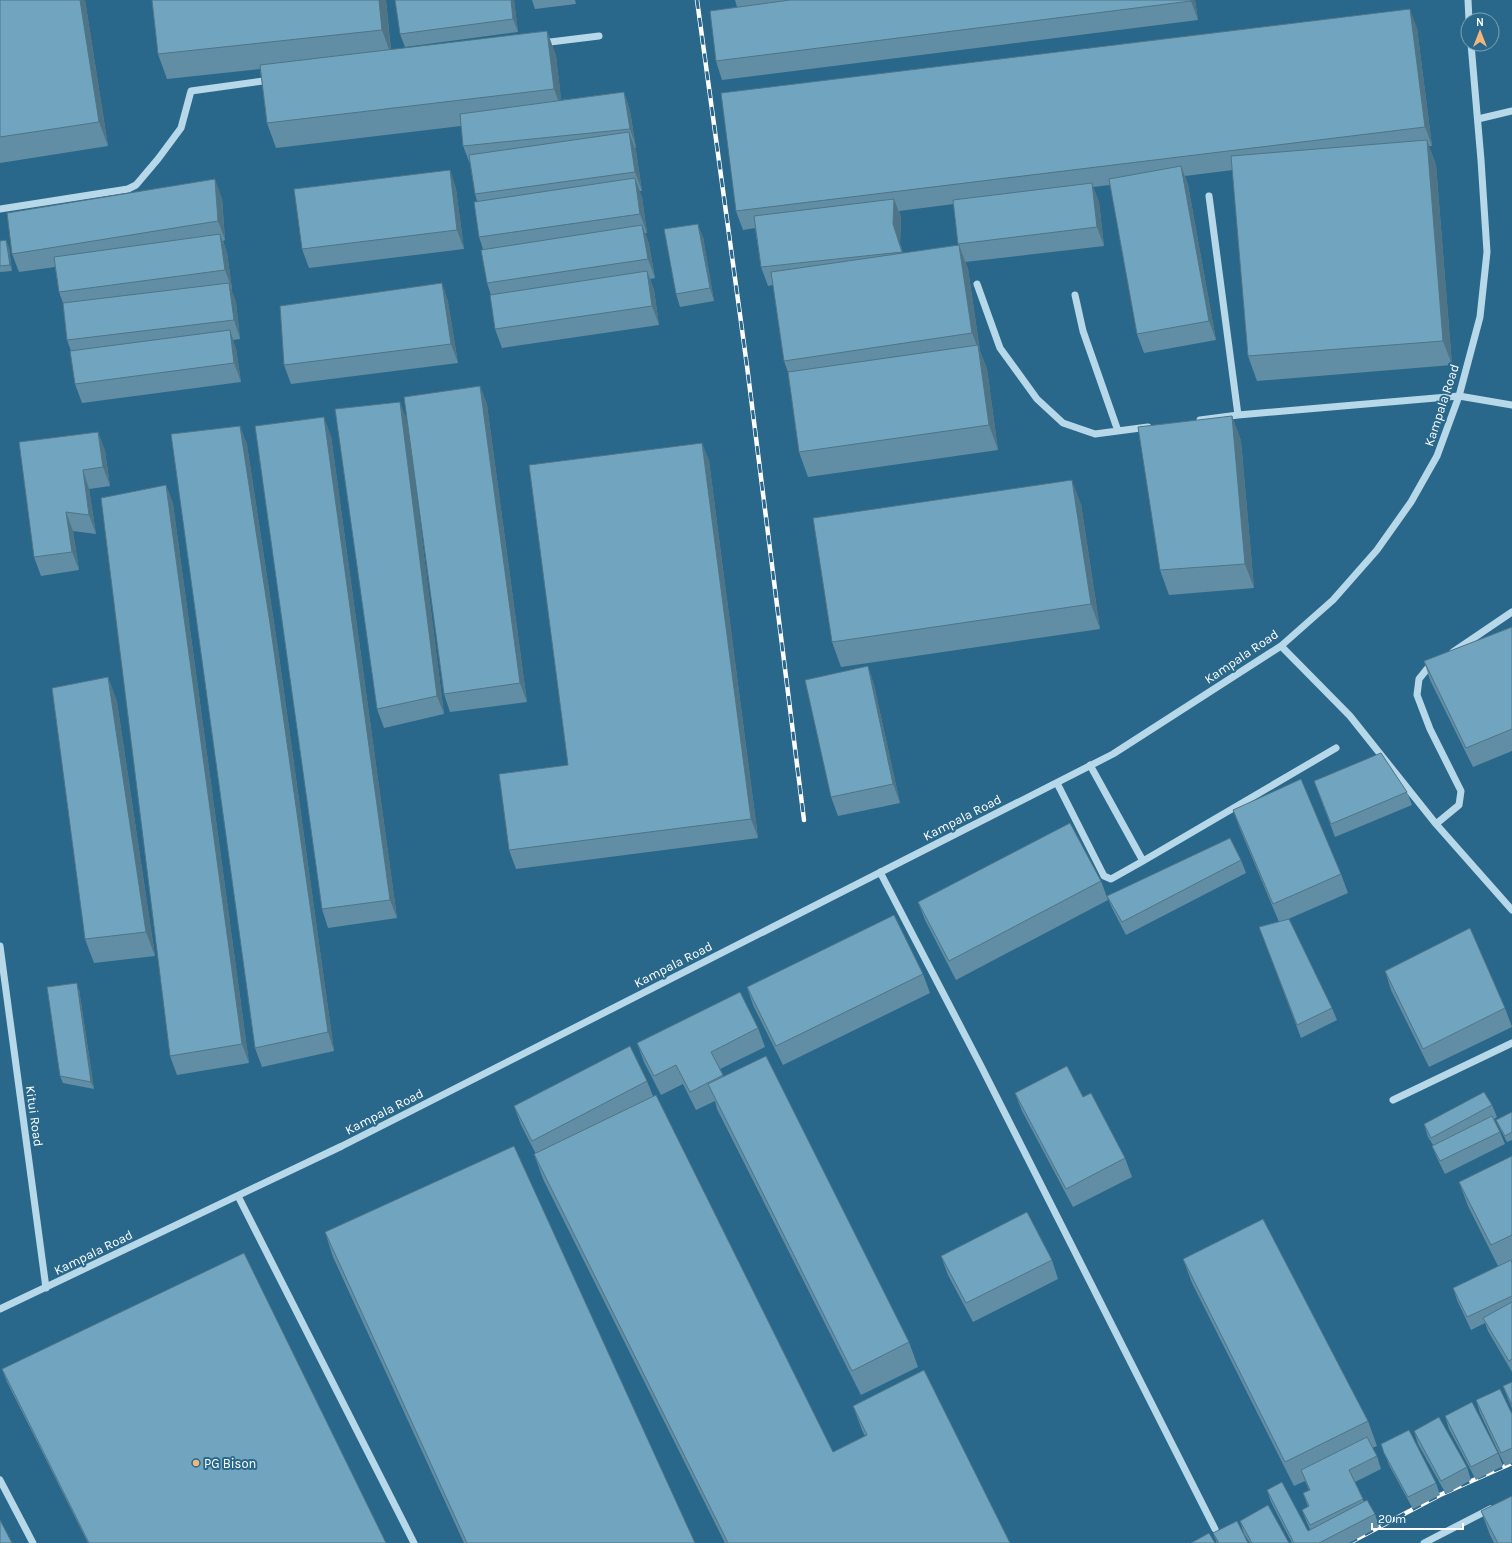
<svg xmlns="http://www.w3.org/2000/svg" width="1512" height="1543" font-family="Karla,sans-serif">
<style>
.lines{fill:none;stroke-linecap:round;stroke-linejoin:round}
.minor{stroke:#b7d8e9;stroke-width:7}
.rail-casing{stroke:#fff;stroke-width:4.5}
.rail{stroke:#29688a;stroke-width:3;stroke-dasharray:9;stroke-linecap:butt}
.wall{fill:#618ea4}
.shaded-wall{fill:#4f7486}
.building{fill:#71a5bf;stroke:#4f7486}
.poi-dot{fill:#f0b67d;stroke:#29688a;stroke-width:1.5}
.labels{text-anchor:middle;stroke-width:4;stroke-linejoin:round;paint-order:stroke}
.street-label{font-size:13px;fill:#fff;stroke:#29688a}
.poi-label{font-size:13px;fill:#fff;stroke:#29688a;text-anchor:start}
</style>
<rect width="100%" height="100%" fill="#29688a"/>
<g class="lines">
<path class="minor" d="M1468 0 1469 20
M542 43 599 36
M1478 119 1512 111
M1209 196 1238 415
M0 209 128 189 136 185 158 159 181 128 191 91 270 80
M977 284 1000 348 1037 399 1063 423 1095 434 1148 427
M1075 295 1083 331 1118 431
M1200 420 1238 415 1459 396 1512 405
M1281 646 1350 716 1436 824 1512 910
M1453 652 1512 612
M1433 666 1427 669 1419 679 1417 695 1430 729 1461 791 1459 805 1436 824
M1090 765 1143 861
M1057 783 1104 876 1111 879 1143 861 1336 748
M880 872 981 1066 1215 1529
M0 946 46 1288
M1393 1100 1512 1043
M238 1196 414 1543
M0 1309 342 1146 1113 754 1281 646 1333 600 1377 550 1411 502 1437 456 1459 396 1480 317 1487 252 1481 160 1471 44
M0 1480 33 1543
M1424 1543 1490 1509"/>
<defs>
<path id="rail" d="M697 0 747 366 804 820
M1349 1543 1440 1495 1512 1463"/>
</defs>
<use href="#rail" class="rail-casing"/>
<use href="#rail" class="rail"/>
</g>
<path class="wall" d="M0 0H85L108 146 0 163Z
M152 0H386L391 50 547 31 556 56 561 100 624 92 630 111 636 148H635L636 151 642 191H639L642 197 647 233H645L649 244 655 278 650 279 654 290 659 325 502 348 495 329 491 295 487 283 483 249 479 237 477 201 475 194 470 164 463 146 461 126 276 148 267 123 260 69 167 79 158 54Z
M395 0H514L518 32 405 47 400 34Z
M532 0H575L576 4 535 9Z
M735 0H1195L1198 20 722 80 716 61 737 7Z
M1417 28 1432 146H1429L1436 165 1452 365 1257 381 1248 356 1233 170 1185 176 1188 185 1216 340 1144 353 1137 334 1110 185 1093 187 1099 202 1104 246 965 262 958 244 954 204 899 211 901 218 900 243 903 253 959 245 968 269 980 351 987 369 998 450 808 477 799 452 788 372 784 361 773 285 768 286 761 267 755 228 743 230 736 211Z
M450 170 456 189 464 249 309 268 302 249Z
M222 198 225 240 223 241 227 253 232 289H231L236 302 240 339 233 340 236 349 241 382 82 403 75 384 71 351 67 340 63 303 59 292 55 267 19 272 12 254Z
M703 237 714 301 680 307 676 294Z
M0 241 9 247 12 271 0 272Z
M442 283 448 302 458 363 291 384 284 365Z
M480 386 487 405 527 702 450 712 444 694Z
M1232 416 1241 441 1254 588 1169 595 1160 570Z
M407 420 444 714 384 728 377 709Z
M240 426 247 445 278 649 334 1051 262 1067 255 1048Z
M98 432 105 451 110 486 89 489 96 534 73 531 79 570 41 576 34 557Z
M331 436 397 918 328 928 322 909Z
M702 443 709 461 758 838 516 869 509 850 568 765Z
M166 485 173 504 249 1063 177 1075 170 1056Z
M1081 504 1100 629 841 667 832 642Z
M1512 627V751L1473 767 1430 680 1424 661Z
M868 666 874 685 900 803 838 816 831 797Z
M108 677 117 702 155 956 94 963 85 939Z
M1407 792 1412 805 1335 837 1319 794Z
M1233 810 1341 874 1348 893 1286 920 1332 1008 1337 1020 1301 1038 1264 940 1279 922 1240 829Z
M1241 860 1246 873 1126 935 1112 908 1107 896Z
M1101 881 1108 900 956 980 925 920 918 902Z
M1385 971 1505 1008 1512 1027 1429 1067 1391 990Z
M923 974 930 993 783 1065 753 1005 747 987Z
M79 989 94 1089 63 1083 60 1076Z
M758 1028 765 1047 720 1069 723 1077 909 1342 918 1367 861 1395 717 1109 715 1101 696 1110 683 1084 661 1095 644 1062 637 1043Z
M647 1081 653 1096 833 1452 865 1436 862 1430 853 1406 1010 1543H725L543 1179 534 1154H536L521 1125 514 1106Z
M1015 1093 1083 1097 1125 1158 1132 1177 1073 1207 1022 1111Z
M1492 1105 1497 1117 1494 1119 1500 1132 1505 1144 1445 1174 1437 1158 1432 1146 1433 1145 1428 1137 1424 1124Z
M1512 1112V1140L1507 1142 1499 1127 1496 1120Z
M1512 1156V1372L1488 1331 1485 1323 1471 1330 1457 1300 1453 1288 1498 1266 1468 1206 1459 1182Z
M325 1232 695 1543H464L333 1257Z
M941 1256 1052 1260 1058 1279 973 1322 948 1275Z
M1183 1259 1368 1421 1377 1446 1372 1448 1377 1456 1381 1469 1355 1482 1364 1502 1375 1514 1379 1527 1349 1543H1292L1271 1502 1267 1490 1308 1531 1310 1529 1307 1523 1302 1510 1308 1507 1303 1493 1309 1490 1305 1481 1294 1486 1192 1283Z
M2 1369 386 1543H88L7 1382Z
M1512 1382V1408L1508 1399 1503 1386Z
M1476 1400 1512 1414V1463L1505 1466 1480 1413Z
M1445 1416 1498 1453 1503 1466 1476 1480 1449 1429Z
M1414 1431 1467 1467 1471 1480 1446 1494 1418 1444Z
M1381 1444 1436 1483 1440 1495 1413 1509 1389 1465Z
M1481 1511 1512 1543H1494L1490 1535Z
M1240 1521 1289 1543H1250L1244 1534Z
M1213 1533 1248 1543H1217Z"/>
<path class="shaded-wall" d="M80 0H85L108 146 99 122Z
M379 0H386L391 55 382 30Z
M511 0H514L518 32 513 19Z
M1191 0H1195L1198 20 1191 1Z
M1410 9 1417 28 1432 146 1425 127Z
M547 31 556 56 563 114 554 89Z
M624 92 630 111 636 148 630 129Z
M629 132 636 151 642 191 635 172Z
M1427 140 1436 165 1452 365 1443 341Z
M1181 166 1188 185 1216 340 1209 321Z
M450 170 456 189 464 249 457 230Z
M635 178 642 197 647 233 640 214Z
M215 179 222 198 225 240 218 221Z
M1092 183 1099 202 1104 246 1097 227Z
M894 199 901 218 900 243 909 271 902 252 893 224Z
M698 224 703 237 714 301 710 288Z
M642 225 649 244 655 278 648 259Z
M220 234 227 253 232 289 225 270Z
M6 240 9 247 12 271 10 265Z
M959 245 968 269 980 351 987 369 998 450 989 425 979 351 972 333Z
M647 271 654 290 659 325 652 306Z
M229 283 236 302 240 339 234 320Z
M442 283 448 302 458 363 451 344Z
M230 330 236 349 241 382 234 363Z
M480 386 487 405 527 702 520 683Z
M400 402 407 420 444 714 437 696Z
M1232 416 1241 441 1254 588 1245 564Z
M324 417 331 436 397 918 390 900Z
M240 426 247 445 278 649 334 1051 328 1032Z
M98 432 105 451 110 486 103 467Z
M702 443 709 461 758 838 751 819Z
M83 470 89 489 96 534 89 515Z
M1072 480 1081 504 1100 629 1091 604Z
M166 485 173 504 249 1063 242 1044Z
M66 512 73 531 79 570 72 552Z
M868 666 874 685 900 803 893 784Z
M108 677 117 702 155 956 146 932Z
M77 983 79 989 94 1089 91 1082Z"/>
<path class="building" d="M0 0H80L99 122 0 137Z
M152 0H379L382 30 158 54Z
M395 0H511L513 19 400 34Z
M790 0H1191V1L716 61 710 11Z
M1410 9 1425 127 736 211 721 93Z
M547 31 554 89 267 123 260 65Z
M624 92 630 129 463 146 460 114Z
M629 132 635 172 475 194 469 155Z
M1427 140 1443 341 1248 356 1231 156Z
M1181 166 1209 321 1137 334 1109 179Z
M450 170 457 230 302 249 294 189Z
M635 178 640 214 479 237 474 202Z
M215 179 218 221 12 254 7 213Z
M1092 183 1097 227 958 244 953 200Z
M894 199 893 224 902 252 761 267 754 216Z
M698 224 710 288 676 294 664 229Z
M642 225 648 259 487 283 481 250Z
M220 234 225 270 59 292 54 257Z
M6 240 10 265 0 266V241Z
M959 245 972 333 784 361 771 272Z
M647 271 652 306 495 329 490 295Z
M229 283 234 320 67 340 63 303Z
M442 283 451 344 284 365 280 306Z
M230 330 234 363 75 384 70 351Z
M978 345 989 425 799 452 788 372Z
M480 386 520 683 444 694 404 397Z
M400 402 437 696 377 709 335 409Z
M1232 416 1245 564 1160 570 1138 427Z
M324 417 390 900 322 909 255 426Z
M240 426 271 630 328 1032 255 1048 171 434Z
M98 432 103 467 83 470 89 515 66 512 72 552 34 557 19 442Z
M702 443 751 819 509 850 499 774 568 765 529 465Z
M1072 480 1091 604 832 642 813 518Z
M166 485 242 1044 170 1056 101 498Z
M1512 627V729L1466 748 1424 661Z
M868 666 893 784 831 797 805 680Z
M108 677 146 932 85 939 52 688Z
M1381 753 1407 792 1331 824 1314 781Z
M1301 779 1341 874 1273 904 1233 810Z
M1070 823 1101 881 949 961 918 902Z
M1230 838 1241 860 1122 922 1107 896Z
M894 915 923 974 776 1046 747 987Z
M1289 919 1332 1008 1297 1025 1259 927Z
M1470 928 1505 1008 1423 1049 1385 971Z
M77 983 91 1082 60 1076 47 987Z
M740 992 758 1028 711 1052 723 1075 690 1092 676 1065 654 1076 637 1043Z
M630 1046 647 1081 532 1141 514 1106Z
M766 1056 909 1342 852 1371 708 1084Z
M1067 1066 1083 1097 1091 1093 1125 1158 1066 1189 1015 1093Z
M1484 1092 1492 1105 1431 1138 1424 1124Z
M656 1095 833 1452 867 1435 853 1406 924 1370 1010 1543H728L534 1154Z
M1512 1112V1132L1505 1136 1496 1120Z
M1492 1116 1500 1132 1440 1161 1432 1146Z
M514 1146 695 1543H467L325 1232Z
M1512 1156V1235L1491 1245 1459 1182Z
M1027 1212 1052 1260 966 1303 941 1256Z
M1263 1219 1368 1421 1285 1462 1183 1259Z
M244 1253 386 1543H89L2 1369Z
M1511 1260 1512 1263V1296L1467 1317 1453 1288Z
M1512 1302V1359L1509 1361 1483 1318Z
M1512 1382V1405L1503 1386Z
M1500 1389 1512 1414V1448L1501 1453 1476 1400Z
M1472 1402 1498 1453 1471 1467 1445 1416Z
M1439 1417 1467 1467 1441 1481 1414 1431Z
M1409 1430 1436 1483 1408 1497 1384 1453 1381 1444Z
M1367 1437 1377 1456 1349 1470 1363 1499 1310 1525 1302 1510 1309 1506 1303 1493 1310 1490 1301 1470Z
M1282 1482 1308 1531 1367 1500 1375 1514 1319 1543H1294L1267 1490Z
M1512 1496V1543H1498L1481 1511Z
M1268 1505 1289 1543H1252L1240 1521Z
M0 1520 12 1543H0Z
M1237 1521 1248 1543H1219L1213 1533Z
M1209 1533 1215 1543H1191Z"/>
<circle class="poi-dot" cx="196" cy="1463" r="4"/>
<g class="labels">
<g class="street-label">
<text transform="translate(1441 405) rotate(-72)" y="5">Kampala Road</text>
<text transform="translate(1241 656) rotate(-34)" y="5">Kampala Road</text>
<text transform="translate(962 817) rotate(-27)" y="5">Kampala Road</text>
<text transform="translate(673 964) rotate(-27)" y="5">Kampala Road</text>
<text transform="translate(384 1111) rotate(-27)" y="5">Kampala Road</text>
<text transform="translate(35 1116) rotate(82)" y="5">Kitui Road</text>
<text transform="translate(93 1252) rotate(-26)" y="5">Kampala Road</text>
</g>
<g class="poi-label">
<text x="204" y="1468">PG Bison</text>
</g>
</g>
<g transform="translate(1480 32)"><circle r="19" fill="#29688a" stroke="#7fa4b9"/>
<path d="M0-3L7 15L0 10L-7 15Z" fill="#f0b67d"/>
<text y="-6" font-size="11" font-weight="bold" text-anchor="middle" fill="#ffffff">N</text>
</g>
<path d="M1372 1523v6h91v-6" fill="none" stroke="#ffffff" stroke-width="2"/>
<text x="1378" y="1523" font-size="12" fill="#ffffff" stroke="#29688a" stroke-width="3" paint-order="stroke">20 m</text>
</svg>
